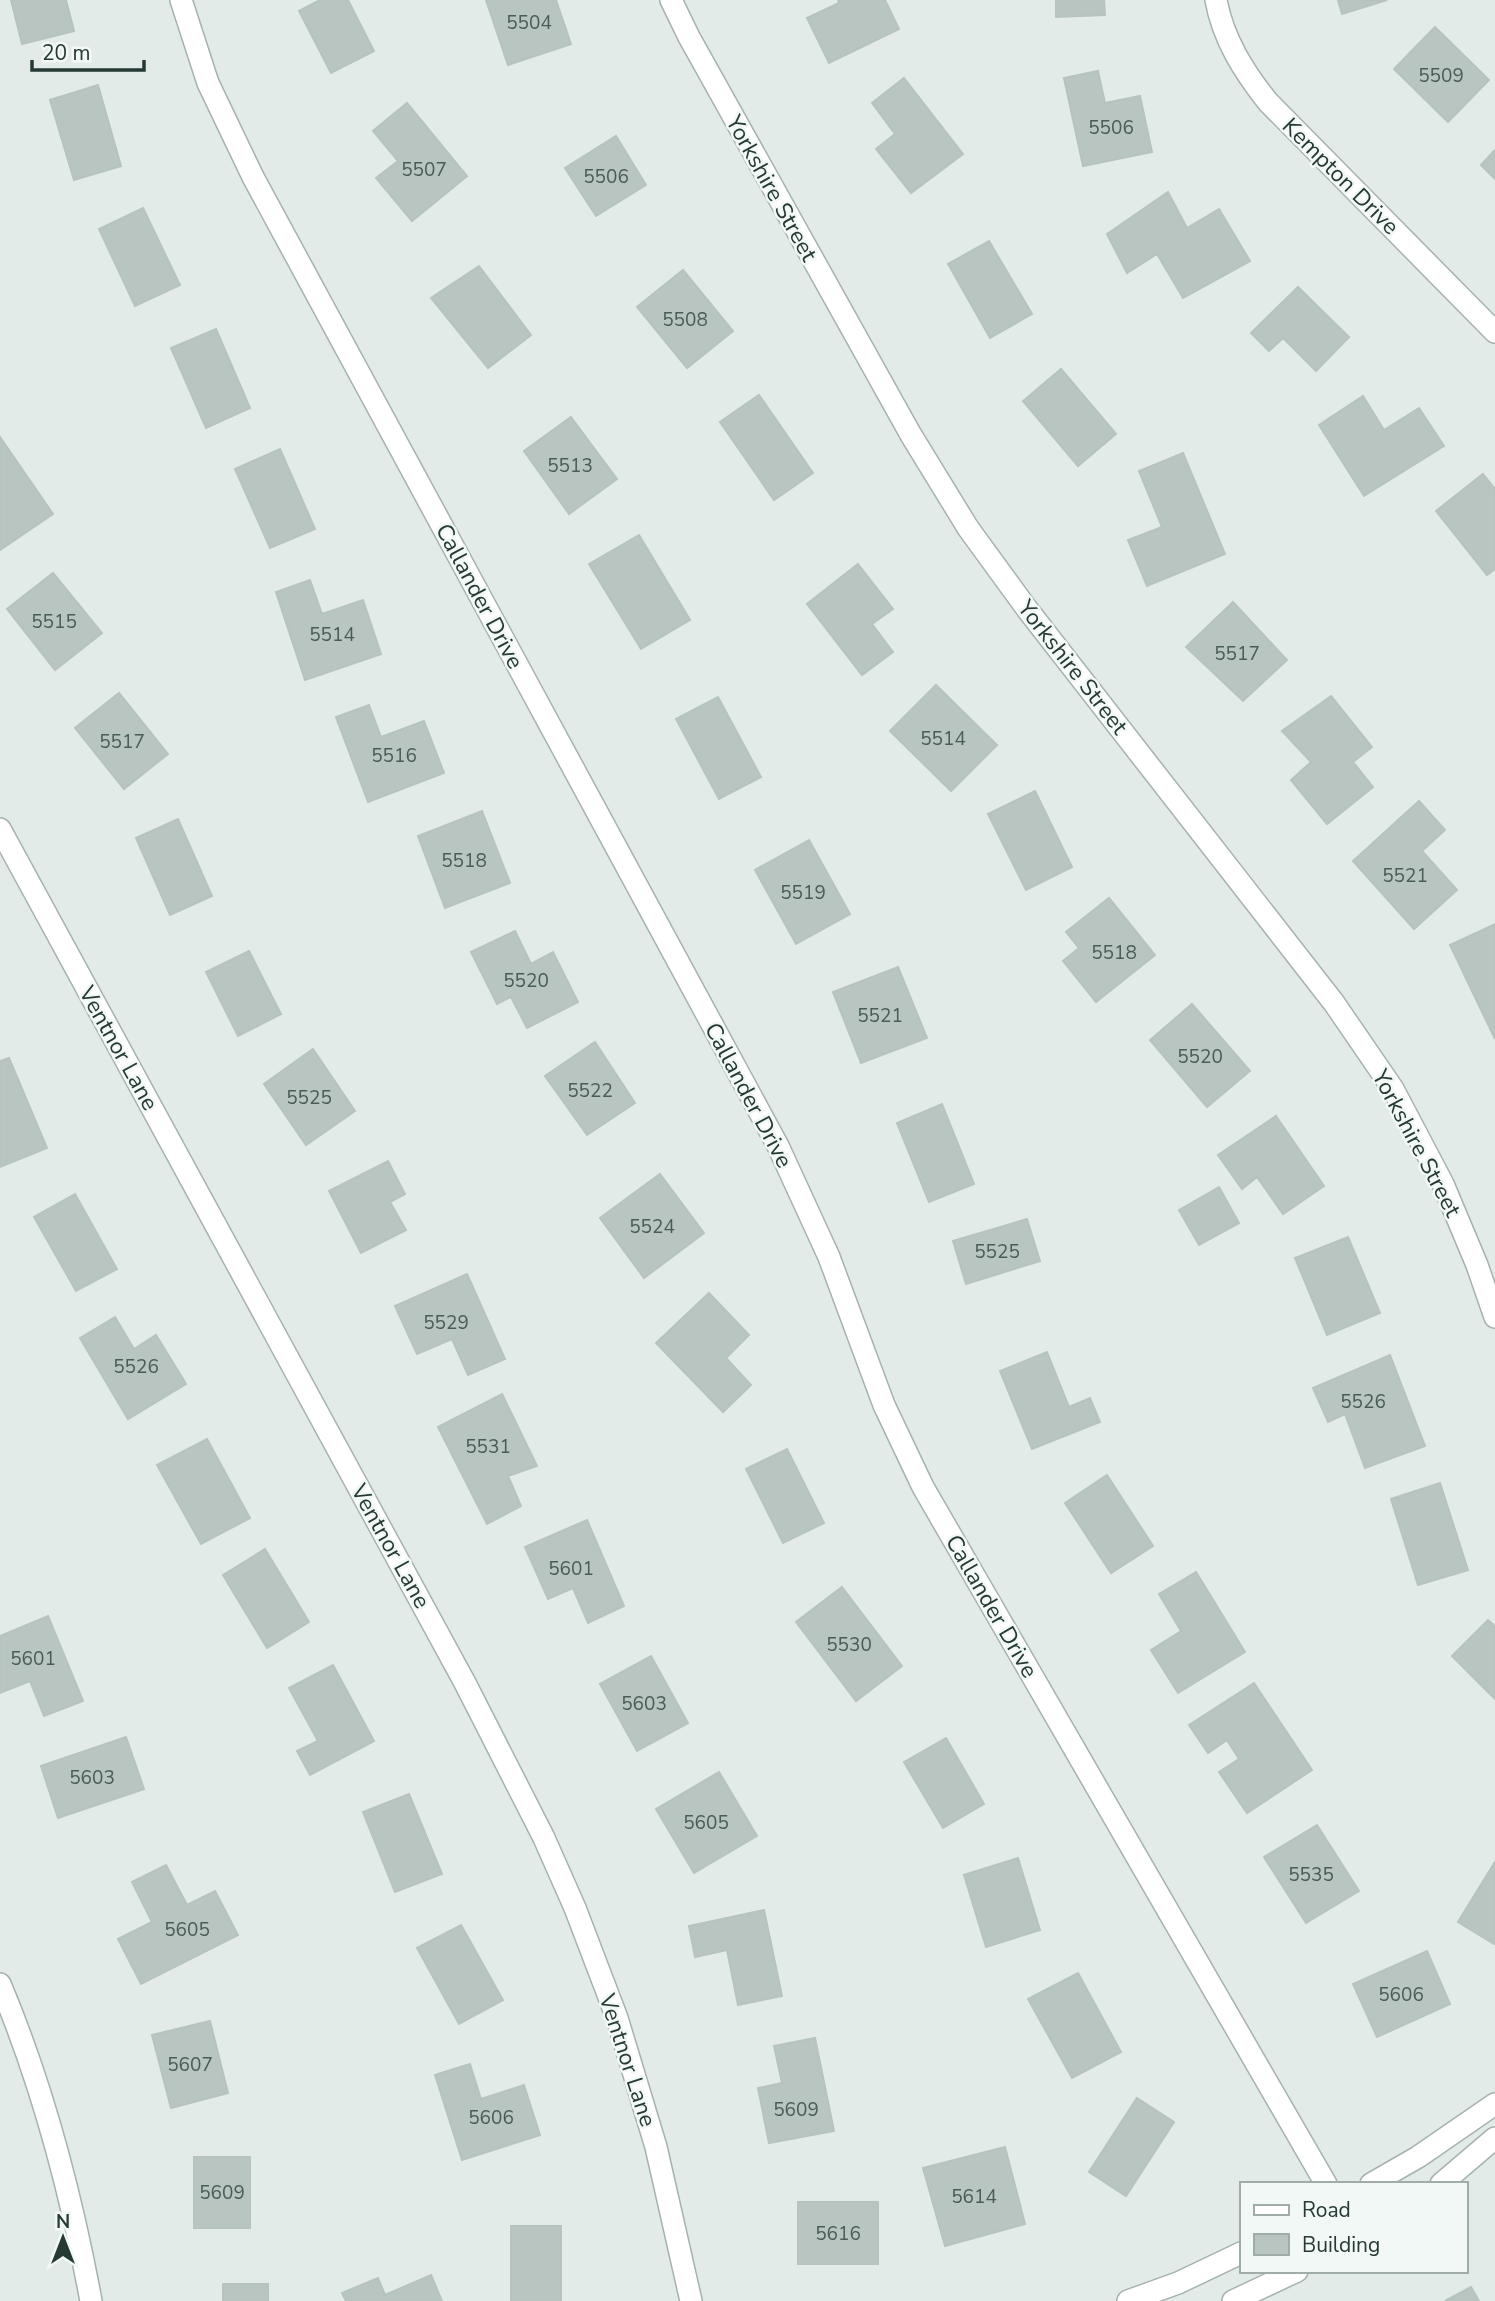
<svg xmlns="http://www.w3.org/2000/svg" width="1495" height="2301" font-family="'Nunito Sans',sans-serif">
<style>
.building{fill:#b8c5c1;stroke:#b6c3bf;stroke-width:2}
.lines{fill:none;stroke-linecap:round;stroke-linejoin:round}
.minor-casing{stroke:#a6b2af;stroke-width:24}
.tertiary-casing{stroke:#a6b2af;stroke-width:24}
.minor{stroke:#fff;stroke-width:21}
.tertiary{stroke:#fff;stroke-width:21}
.labels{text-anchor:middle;stroke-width:5;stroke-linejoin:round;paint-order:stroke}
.number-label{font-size:19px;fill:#4a5c58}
.street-label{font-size:23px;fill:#253935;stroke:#f2f8f5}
</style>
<rect width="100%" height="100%" fill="#e2ebe8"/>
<path class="building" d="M11 0H66L74 31 22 44Z
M320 0H348L374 51 331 73 299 11Z
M486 0H556L571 44 508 65Z
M838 0H885L899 29 829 63 807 18 839 3Z
M1056 0H1104L1105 15 1056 17Z
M1338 0H1387L1342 14Z
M1435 27 1489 80 1448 122 1394 69Z
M1098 71 1105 103 1140 96 1152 152 1083 166 1064 78Z
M904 78 963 154 911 193 876 149 895 134 872 103Z
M98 85 121 166 74 180 50 100Z
M407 103 467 176 412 221 376 178 398 161 373 131Z
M616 136 646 185 596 216 565 168Z
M1495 150V179L1481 165Z
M1168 192 1187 228 1219 209 1250 261 1183 298 1157 254 1127 273 1107 234Z
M143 208 180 285 135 306 99 229Z
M989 241 1032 314 990 338 948 264Z
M479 266 531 335 488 368 431 298Z
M683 270 733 331 687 368 637 307Z
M1298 287 1349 337 1316 371 1283 338 1269 351 1251 333Z
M216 329 250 408 206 428 171 348Z
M1061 369 1116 434 1078 466 1023 401Z
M759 395 813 473 774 500 720 422Z
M1363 396 1384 430 1419 408 1444 446 1364 496 1319 425Z
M571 417 617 479 569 514 524 451Z
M0 437 53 514 0 550Z
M280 449 315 529 270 548 235 469Z
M1183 453 1225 554 1147 586 1128 540 1162 527 1139 471Z
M1483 474 1495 489V569L1487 575 1436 511Z
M639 535 690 620 641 649 589 564Z
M858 564 893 609 872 624 893 652 862 675 807 604Z
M53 573 102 633 55 670 7 609Z
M310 580 322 614 363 600 381 654 305 680 276 592Z
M1233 602 1287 660 1243 701 1186 647Z
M936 685 997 745 951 791 890 731Z
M119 693 168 754 124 789 75 728Z
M1331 696 1372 747 1353 762 1373 787 1327 824 1291 780 1311 762 1282 731Z
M718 697 761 777 719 799 676 719Z
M369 705 381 737 424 721 444 773 368 802 336 717Z
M1035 791 1072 867 1026 890 988 814Z
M1419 801 1445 830 1422 851 1457 890 1414 929 1353 861Z
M482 811 510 883 445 908 418 836Z
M178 819 212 896 170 915 136 838Z
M809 840 850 914 796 944 755 870Z
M1109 898 1155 955 1096 1002 1063 961 1079 948 1066 932Z
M1495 924V1039L1450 945Z
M515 931 531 964 553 952 578 1002 527 1028 511 997 497 1004 471 952Z
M249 951 281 1014 238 1036 206 972Z
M898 967 927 1038 861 1063 833 992Z
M1192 1004 1250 1071 1207 1107 1150 1040Z
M595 1042 635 1103 587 1135 545 1076Z
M313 1049 355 1111 306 1145 264 1084Z
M9 1058 47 1148 0 1167V1061Z
M942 1104 974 1184 929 1202 897 1123Z
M1276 1116 1324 1186 1283 1214 1257 1177 1242 1189 1218 1155Z
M388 1161 405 1194 390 1202 406 1230 361 1253 329 1191Z
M660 1174 704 1233 644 1278 600 1218Z
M1219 1187 1239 1223 1199 1245 1179 1210Z
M75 1194 117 1269 76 1291 34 1217Z
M1027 1219 1040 1261 966 1284 953 1241Z
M1348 1237 1380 1313 1327 1335 1295 1258Z
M467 1274 505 1359 468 1375 452 1339 417 1354 395 1306Z
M709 1293 749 1335 726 1358 751 1385 723 1412 656 1343Z
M115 1317 134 1349 156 1335 186 1384 128 1419 80 1338Z
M1047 1352 1069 1407 1090 1398 1100 1422 1032 1449 1000 1371Z
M1390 1355 1425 1446 1365 1468 1345 1414 1328 1422 1313 1388Z
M502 1394 537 1466 508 1476 521 1506 487 1524 438 1427Z
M207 1439 250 1518 201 1544 157 1465Z
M787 1449 824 1523 783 1543 746 1469Z
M1107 1475 1153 1546 1111 1573 1065 1503Z
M1440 1483 1468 1570 1418 1585 1391 1499Z
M587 1520 624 1606 588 1623 573 1588 548 1599 525 1547Z
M265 1549 309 1622 267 1648 223 1575Z
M1196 1572 1245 1652 1178 1693 1151 1650 1181 1631 1159 1594Z
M842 1587 902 1666 856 1701 796 1622Z
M48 1616 83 1701 44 1716 30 1681 0 1693V1636Z
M1488 1620 1495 1626V1699L1452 1656Z
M651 1656 688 1723 637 1751 600 1684Z
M333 1665 374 1741 310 1775 297 1751 318 1741 289 1688Z
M1254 1683 1312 1770 1247 1813 1219 1772 1239 1759 1227 1740 1208 1753 1189 1725Z
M126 1737 144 1789 58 1818 41 1766Z
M946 1738 984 1804 943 1828 904 1762Z
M719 1772 757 1836 694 1873 656 1809Z
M409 1794 442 1874 395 1892 363 1812Z
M1317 1825 1359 1891 1306 1923 1264 1857Z
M1018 1858 1040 1930 986 1947 964 1875Z
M1495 1862V1943L1494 1944 1458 1922Z
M166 1865 187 1905 215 1891 238 1935 141 1984 118 1939 152 1922 132 1882Z
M764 1910 782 1996 738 2005 727 1950 695 1957 689 1926Z
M461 1925 503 2000 459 2024 417 1948Z
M1427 1951 1450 2004 1377 2037 1353 1984Z
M1078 1973 1121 2052 1072 2078 1028 1999Z
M210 2021 228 2093 171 2108 152 2035Z
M815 2038 834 2131 769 2143 758 2088 782 2083 774 2046Z
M470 2064 481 2099 524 2085 540 2135 462 2160 435 2075Z
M1137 2098 1174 2122 1126 2196 1089 2172Z
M1005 2147 1025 2224 945 2246 923 2168Z
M194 2157H250V2228H194Z
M798 2202H878V2264H798Z
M511 2226H561V2301H511Z
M431 2275 442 2301H346L342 2293 378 2278 385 2295Z
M223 2284H268V2301H223Z
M1471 2287 1479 2301H1445Z"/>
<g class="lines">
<defs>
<path id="minor" d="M181 0 208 83 253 177 778 1146 829 1257 884 1405 923 1487 1326 2184
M671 0 689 37 911 435 968 528 1027 609 1334 1003 1393 1089 1443 1184 1477 1265 1495 1317
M1216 0C1223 39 1244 72 1268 102L1495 332
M0 829 465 1683 544 1838 575 1908 617 2018 656 2147 691 2301
M0 1984C43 2086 71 2193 91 2301"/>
<path id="tertiary" d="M1371 2184 1418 2157 1495 2104
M1441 2184 1495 2138
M1128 2301 1178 2283 1241 2253
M1233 2301 1297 2271"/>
</defs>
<use href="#minor" class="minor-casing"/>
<use href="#tertiary" class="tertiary-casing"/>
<use href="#minor" class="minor"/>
<use href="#tertiary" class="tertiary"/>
</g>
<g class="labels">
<g class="number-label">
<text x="529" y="29">5504</text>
<text x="1441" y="82">5509</text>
<text x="1111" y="134">5506</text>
<text x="424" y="176">5507</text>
<text x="606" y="183">5506</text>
<text x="685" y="326">5508</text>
<text x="570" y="472">5513</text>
<text x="54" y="628">5515</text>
<text x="332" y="641">5514</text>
<text x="1237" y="660">5517</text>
<text x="943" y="745">5514</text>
<text x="122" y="748">5517</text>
<text x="394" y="762">5516</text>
<text x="464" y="867">5518</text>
<text x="1405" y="882">5521</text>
<text x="803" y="899">5519</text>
<text x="1114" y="959">5518</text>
<text x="526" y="987">5520</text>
<text x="880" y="1022">5521</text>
<text x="1200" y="1063">5520</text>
<text x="590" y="1097">5522</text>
<text x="309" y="1104">5525</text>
<text x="652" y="1233">5524</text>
<text x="997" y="1258">5525</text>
<text x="446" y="1329">5529</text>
<text x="136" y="1373">5526</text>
<text x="1363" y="1408">5526</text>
<text x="488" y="1453">5531</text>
<text x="571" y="1575">5601</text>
<text x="849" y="1651">5530</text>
<text x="33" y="1665">5601</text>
<text x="644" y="1710">5603</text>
<text x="92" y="1784">5603</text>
<text x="706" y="1829">5605</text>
<text x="1311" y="1881">5535</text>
<text x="187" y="1936">5605</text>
<text x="1401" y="2001">5606</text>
<text x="190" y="2071">5607</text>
<text x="796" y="2116">5609</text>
<text x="491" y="2124">5606</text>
<text x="222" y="2199">5609</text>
<text x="974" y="2203">5614</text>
<text x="838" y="2240">5616</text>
</g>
<g class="street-label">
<text transform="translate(1341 176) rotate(45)" y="8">Kempton Drive</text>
<text transform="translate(772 188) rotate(61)" y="8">Yorkshire Street</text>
<text transform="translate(480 596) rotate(62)" y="8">Callander Drive</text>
<text transform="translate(1073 667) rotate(52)" y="8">Yorkshire Street</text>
<text transform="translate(119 1048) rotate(61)" y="8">Ventnor Lane</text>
<text transform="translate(749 1095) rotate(62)" y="8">Callander Drive</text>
<text transform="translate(1417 1143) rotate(62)" y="8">Yorkshire Street</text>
<text transform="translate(391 1546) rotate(61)" y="8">Ventnor Lane</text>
<text transform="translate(992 1606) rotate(60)" y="8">Callander Drive</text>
<text transform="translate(628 2060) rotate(72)" y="8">Ventnor Lane</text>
</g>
</g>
<rect x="1240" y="2182" width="228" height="91" fill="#f2f8f5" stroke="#a0aca8" stroke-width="2"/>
<rect x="1254" y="2205" width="35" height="10" fill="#ffffff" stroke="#a0aca8" stroke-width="2"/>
<text x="1302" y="2217" font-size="21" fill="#253935">Road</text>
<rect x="1254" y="2234" width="35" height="21" fill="#b8c5c1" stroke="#a0aca8" stroke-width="2"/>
<text x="1302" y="2252" font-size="21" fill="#253935">Building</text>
<g transform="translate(63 2238)" stroke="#f2f8f5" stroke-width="5" paint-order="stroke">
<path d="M0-5L12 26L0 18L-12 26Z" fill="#253935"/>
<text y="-10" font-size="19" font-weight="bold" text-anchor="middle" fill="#253935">N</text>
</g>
<path d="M32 60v10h112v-10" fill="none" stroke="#253935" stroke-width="3.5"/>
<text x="42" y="60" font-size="21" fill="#253935" stroke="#f2f8f5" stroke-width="5" paint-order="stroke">20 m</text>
</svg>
